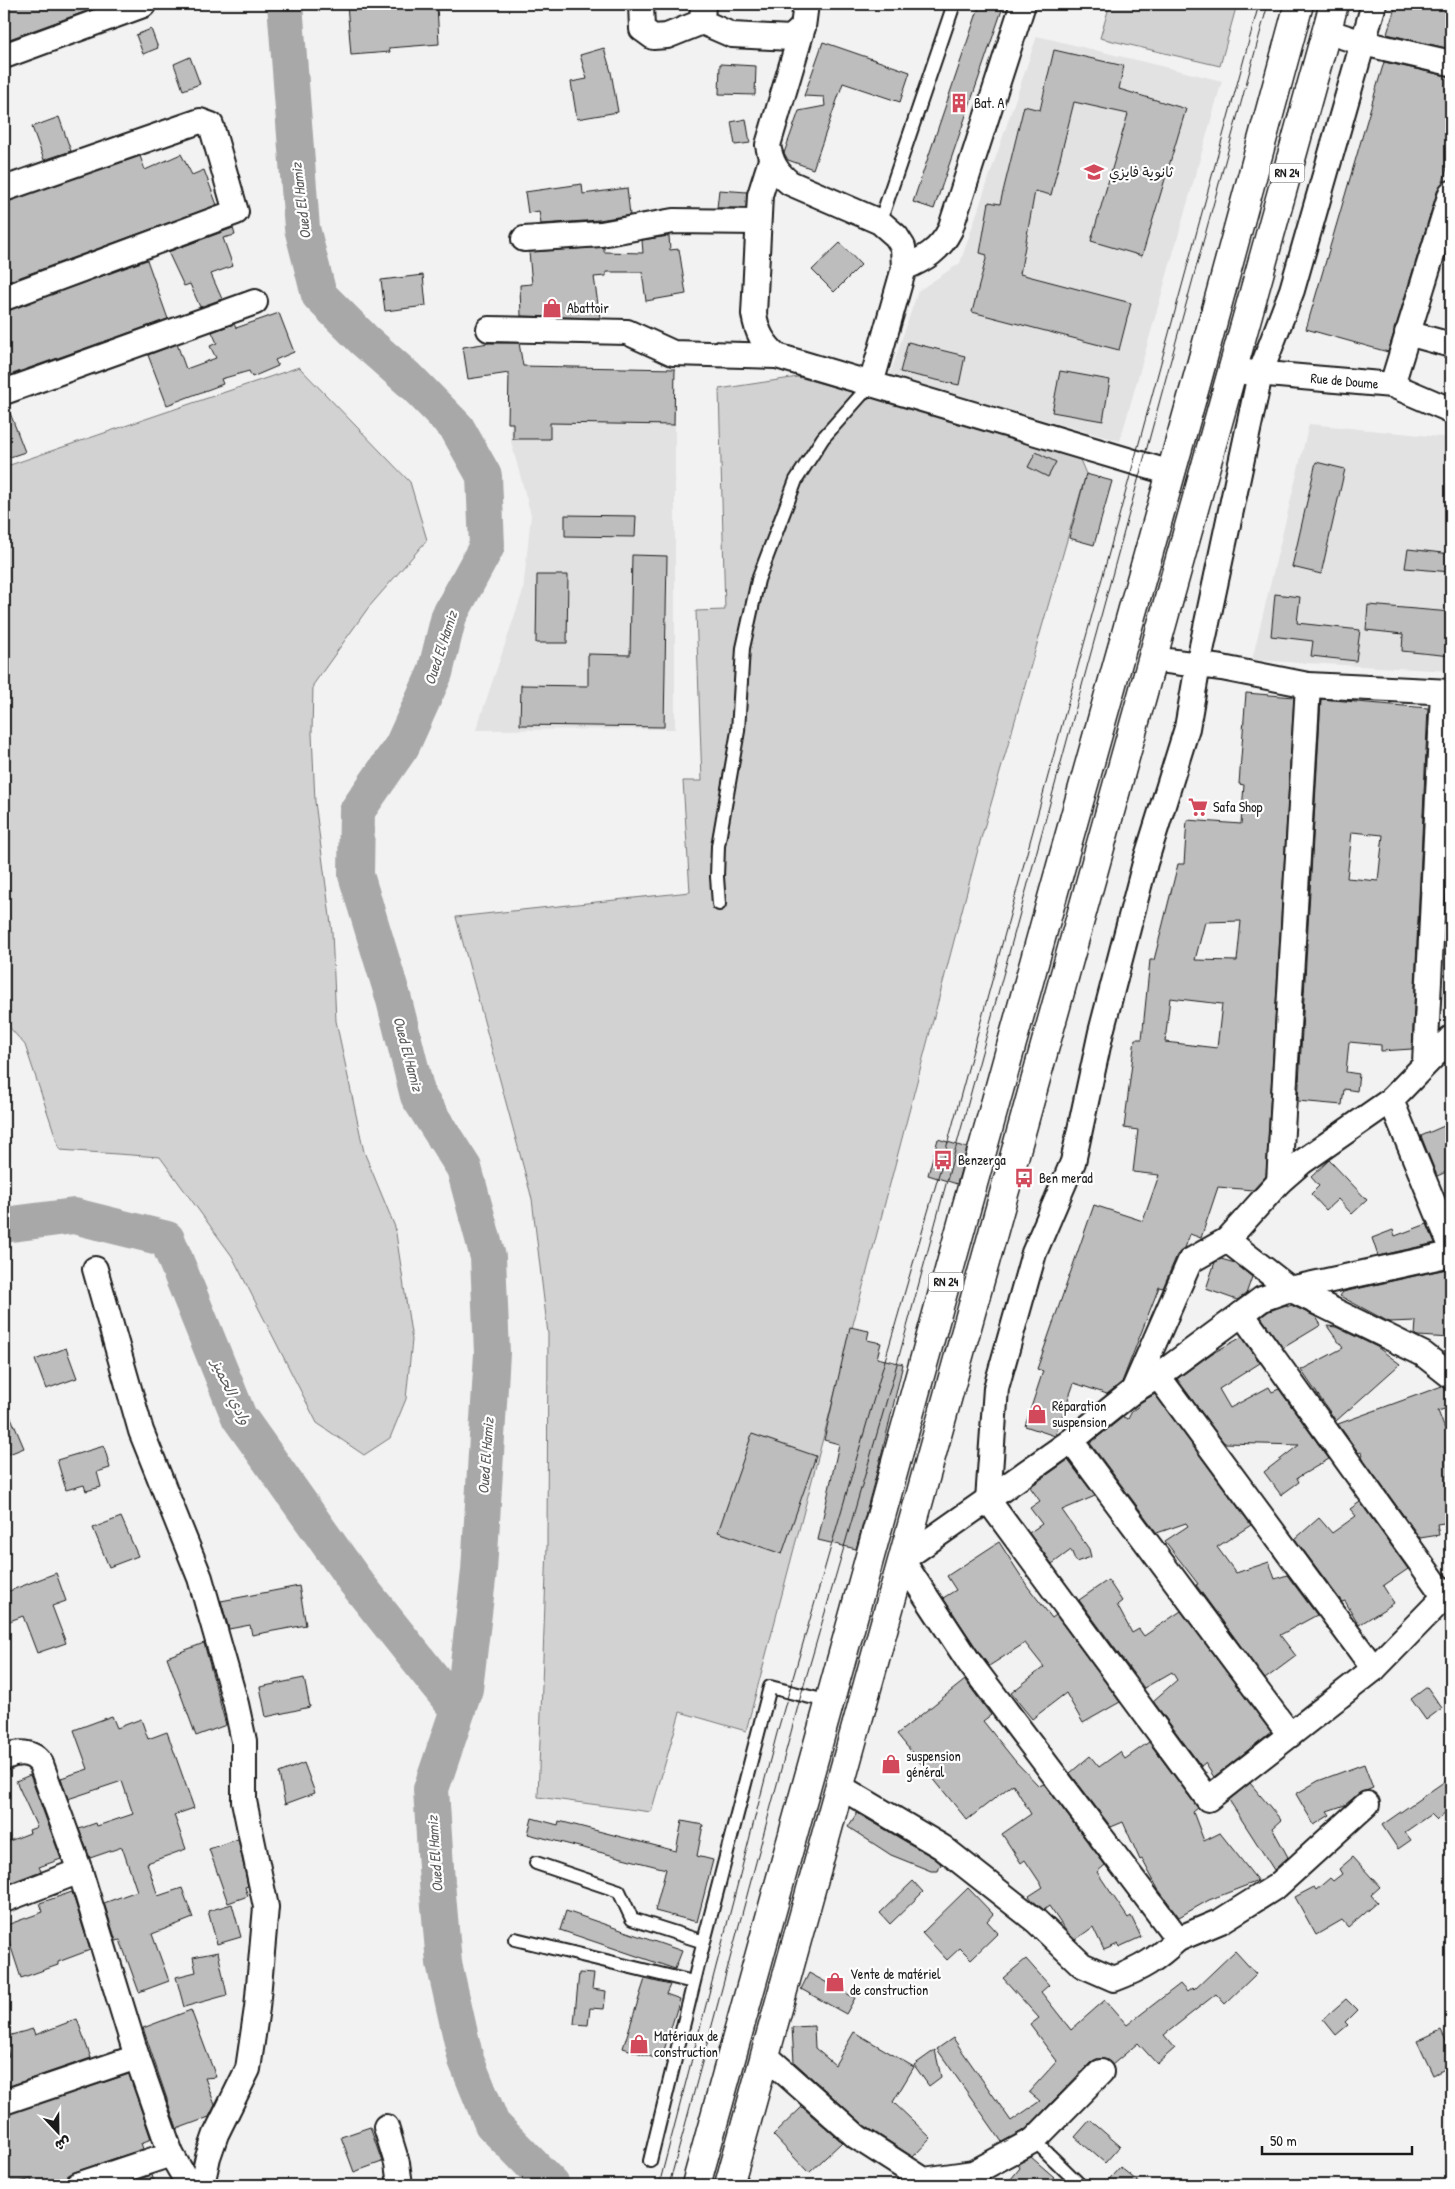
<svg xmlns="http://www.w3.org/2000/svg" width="1455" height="2189" font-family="'Patrick Hand','Playpen Sans Arabic',sans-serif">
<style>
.built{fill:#e2e2e2}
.green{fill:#d2d2d2;stroke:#777}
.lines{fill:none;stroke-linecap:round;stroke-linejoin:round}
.river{stroke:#a8a8a8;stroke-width:36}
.building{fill:#bdbdbd;stroke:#1c1c1c;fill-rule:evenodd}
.service-casing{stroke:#1c1c1c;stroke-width:16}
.minor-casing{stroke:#1c1c1c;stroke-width:28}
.primary-casing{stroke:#1c1c1c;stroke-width:31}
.service{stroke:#fff;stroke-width:12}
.minor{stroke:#fff;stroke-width:24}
.primary{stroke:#fff;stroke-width:28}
.tram{stroke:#1c1c1c;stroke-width:1}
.labels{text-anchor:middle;stroke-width:4.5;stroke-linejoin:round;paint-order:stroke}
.shield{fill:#fff;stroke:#606060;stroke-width:1}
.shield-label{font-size:12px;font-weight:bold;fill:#1c1c1c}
.poi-label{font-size:14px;fill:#1c1c1c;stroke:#fff;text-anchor:start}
.street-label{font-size:14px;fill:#1c1c1c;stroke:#fff}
.water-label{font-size:15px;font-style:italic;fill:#5b5b5b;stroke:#fff}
</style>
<rect width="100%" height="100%" fill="#f2f2f2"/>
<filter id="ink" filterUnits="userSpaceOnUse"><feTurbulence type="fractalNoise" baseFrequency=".02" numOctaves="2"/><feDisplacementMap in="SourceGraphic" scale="10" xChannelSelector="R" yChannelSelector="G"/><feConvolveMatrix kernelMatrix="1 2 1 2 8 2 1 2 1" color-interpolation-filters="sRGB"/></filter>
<g filter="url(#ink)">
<path class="built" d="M1037 36 1222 81 1120 441 889 377 918 291 960 263Z
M509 366 675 369V729L476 730 523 591 531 515 511 442Z
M1309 424 1451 438V671L1252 660Z"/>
<path class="green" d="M1110 4H1237L1220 66 1100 38Z
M299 367 410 482 427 540 368 608 313 685 312 733 315 802 332 932 336 1021 364 1152 395 1227 412 1340 406 1399 390 1438 364 1455 317 1423 232 1256 160 1157 60 1150 25 1045 4 1021V467Z
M798 377 1078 455 1086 474 980 842 746 1731 680 1712 651 1812 538 1797 547 1546 548 1334 532 1199 456 917 690 892 683 781H702L696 611 725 610 719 389Z"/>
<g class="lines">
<path class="river" d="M285 4 302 228 319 295 364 340 414 384 457 428 484 476 487 546 449 616 435 673 402 746 357 811 356 875 394 1000 418 1096 464 1168 488 1257 492 1353 479 1571 465 1689 431 1789 437 1883 444 1963 466 2060 492 2124 552 2185
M4 1225 74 1216 167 1239 239 1417 355 1581 458 1710"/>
</g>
<path class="building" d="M4 4H106L4 41Z
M347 4H437L439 44 389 48 390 52 351 55Z
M980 4H1004L934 209 913 202Z
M1396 4H1451V30L1446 48 1387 34Z
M151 29 158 48 143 54 136 35Z
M823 42 910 72 900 102 843 83 813 169 788 160 784 153 799 111 825 106 824 97 804 96Z
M604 48 611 72 618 112 577 119 571 82 587 79 580 55Z
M1054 50 1124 66 1119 89 1186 109 1142 256 1091 241 1128 114 1074 102 1051 195 1035 191 1020 274 1131 303 1119 350 972 312 987 255 980 253 989 202 1000 204 1024 106 1040 110Z
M190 57 200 84 183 90 174 64Z
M1384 62 1451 77V154L1443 182 1438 189 1388 352 1306 329Z
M720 64 756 66 755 95 719 94Z
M59 117 71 151 44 160 32 127Z
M746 119 750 143 735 145 731 122Z
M181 154 192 175 204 170 217 205 4 283V202L140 156 145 170Z
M582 184 583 194 627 188 630 215 599 220 541 224 539 211 528 213 525 192Z
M719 190 747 192 746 208H717Z
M233 228 235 235 223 238 233 266 211 274 222 299 200 307 190 284 184 286 168 252Z
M669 236 670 250 679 249 686 294 646 301 642 272H606V276L594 277 600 318 521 316 520 285 532 284 529 252 604 247V252L643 253 642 240Z
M840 243 861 265 834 292 812 270Z
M147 260 168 319 4 377V311Z
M423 275 426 306 385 311 381 280Z
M279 313 294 352 275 360 278 366 252 377 249 371 221 379 223 384 167 405 148 355 177 344 186 369 216 358 210 346 217 343 212 332 234 324 236 328Z
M908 342 965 356 959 385 900 372Z
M489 343H519L523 366 675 369 674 425 550 423V439H513V423H508L509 373 468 379 463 347Z
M1060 371 1110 380 1103 421 1052 412Z
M4 405H7L25 452 4 459Z
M1036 452 1056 462 1048 477 1028 467Z
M1316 462 1345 469 1321 574 1292 567Z
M1086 474 1112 481 1094 545 1069 538Z
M565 515 636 516 635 537 565 536Z
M1408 549 1451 554V572L1405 568Z
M632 555 667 556 664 727 520 725 521 685 588 686V654L630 655Z
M537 575H568L567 643H536Z
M1275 594 1300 597 1297 623 1360 630 1356 661 1311 656 1313 641 1271 636Z
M1368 605 1451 612V656L1402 651 1403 634 1366 630Z
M1246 693 1294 697 1266 1176 1253 1190 1218 1187 1201 1238 1190 1234 1185 1248 1177 1255 1163 1288 1159 1287 1122 1382 1107 1394 1074 1383 1055 1436 1025 1426 1043 1371 1037 1369 1094 1205 1143 1221 1159 1175 1133 1172 1138 1130 1124 1128 1135 1039H1142L1150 960H1154L1178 864H1184L1187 820 1241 824 1244 785 1239 784ZM1241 921 1237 961 1195 960 1205 922ZM1170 998 1222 1004 1217 1048 1165 1042Z
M1321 699 1428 708 1412 1049 1381 1051V1045L1349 1042 1346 1072 1359 1074 1357 1091 1344 1089 1342 1105 1298 1101ZM1352 832 1383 835 1378 881 1347 878Z
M1451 806V920L1446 919Z
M1451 1123V1170L1437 1176 1421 1136Z
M938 1139 967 1148 957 1184 928 1175Z
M1329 1160 1367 1200 1352 1214 1338 1199 1326 1210 1311 1194 1319 1186 1311 1177Z
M1427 1224 1435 1243 1378 1256 1372 1238 1393 1230 1395 1236Z
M1221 1259 1235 1263 1252 1277 1246 1294 1237 1300 1206 1289 1215 1262Z
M1451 1268 1450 1338 1418 1336 1415 1335 1416 1321 1389 1322 1340 1296 1343 1292Z
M1286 1305 1287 1307 1291 1305 1316 1317 1321 1325 1283 1348 1261 1317 1269 1311Z
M1327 1326 1336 1327 1377 1347 1400 1364 1336 1421 1301 1370 1343 1348Z
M850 1327 869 1331 867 1340 881 1343 877 1358 903 1364 882 1453 856 1549 818 1540 839 1444 824 1440Z
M1242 1337 1260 1363 1219 1389 1230 1408 1269 1387 1272 1392 1279 1389 1329 1459 1297 1478 1299 1482 1281 1495 1264 1472 1299 1445 1224 1443 1177 1379 1211 1354Z
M66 1348 77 1378 46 1389 35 1360Z
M1442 1386 1446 1389 1451 1402V1407L1438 1411 1451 1445V1522L1437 1524 1439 1535 1420 1538 1364 1461 1361 1452 1359 1453 1338 1424Z
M1155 1394 1251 1525 1217 1547 1236 1573 1269 1562 1275 1579 1287 1575 1317 1615 1280 1635 1296 1656 1265 1679 1196 1585 1198 1584 1165 1541 1188 1526 1186 1523 1157 1533 1090 1443 1123 1417 1128 1419 1132 1411 1140 1405 1138 1404Z
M4 1401 24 1448 4 1456Z
M752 1434 816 1456 782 1554 718 1532Z
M104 1446 110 1468 97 1472 101 1487 86 1491 84 1485 66 1490 57 1460Z
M1068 1460 1095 1496 1062 1510 1089 1549 1091 1557 1076 1562 1071 1550 1052 1564 1029 1533 1042 1524 1030 1508 1040 1501 1030 1487Z
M1360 1502 1408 1569 1383 1586 1394 1603 1359 1625 1345 1601 1342 1602 1295 1539 1319 1518 1332 1533 1356 1516 1350 1509Z
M121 1517 138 1556 109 1567 93 1528Z
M999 1542 1028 1587 1052 1618 1056 1615 1120 1702 1083 1723 1066 1693 1032 1719 1011 1693 1044 1667 1025 1643 989 1666 980 1654 943 1598 956 1590 947 1576Z
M56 1573 66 1601 52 1606 66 1643 37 1653 23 1616 7 1622 4 1612V1593Z
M1108 1580 1122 1601 1117 1605 1132 1633 1139 1629 1144 1636 1181 1611 1271 1732 1214 1777 1205 1763 1201 1766 1153 1701 1177 1680 1172 1672 1144 1688 1079 1600Z
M299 1586 306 1625 252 1635 250 1625 229 1629 221 1601Z
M204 1643 226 1725 196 1736 167 1657Z
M304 1678 310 1707 266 1717 260 1687Z
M965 1680 991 1715 983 1721 1016 1762 1039 1786 1044 1784 1105 1865 1097 1872 1128 1918 1131 1916 1141 1937 1119 1947 1118 1944 1104 1950 1093 1927 1075 1940 1066 1931 1049 1906 1044 1910 1032 1900 1029 1896 1043 1887 1025 1860 1021 1863 1002 1834 1031 1814 1013 1784 967 1820 897 1734Z
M1427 1687 1442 1708 1426 1720 1411 1699Z
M112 1716 117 1728 141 1719 148 1739 167 1732 194 1808 174 1815 186 1849 147 1863 158 1896 182 1888 193 1918 152 1934 169 1981 139 1992 120 1940 116 1941 104 1903 137 1891 122 1847 90 1858 79 1829 96 1823 97 1826 133 1814 122 1781 68 1799 61 1778 88 1769 74 1730Z
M1149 1742 1198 1808 1193 1812 1204 1841 1220 1833 1258 1881 1209 1900 1179 1917 1158 1889 1142 1859 1140 1860 1123 1822 1111 1827 1070 1773 1090 1756 1099 1767 1120 1752 1125 1759Z
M304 1763 315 1793 285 1804 279 1773Z
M1364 1764 1373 1788 1358 1794 1345 1805 1327 1811 1330 1815 1314 1825 1296 1794 1318 1781Z
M30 1775 61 1859 39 1867 41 1871 4 1885V1843L30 1833 29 1830 37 1827 16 1781Z
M1451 1777V1807L1437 1820 1431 1814 1405 1832 1411 1840 1398 1849 1382 1825Z
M1250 1783 1281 1820 1272 1828 1288 1857 1274 1870 1229 1800Z
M857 1813 934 1858 941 1864 938 1871H931L891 1855 848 1827Z
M532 1818 558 1825 559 1821 676 1851 682 1821 703 1825 697 1856 713 1860 697 1922 655 1911 666 1869 528 1834Z
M238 1839 248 1886 245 1887 248 1896 228 1903 209 1849Z
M1353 1857 1380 1887 1371 1895 1377 1902 1348 1927 1342 1920 1316 1935 1295 1897 1314 1887 1316 1890 1330 1878 1333 1881 1342 1874 1339 1869Z
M913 1881 923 1892 890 1924 880 1913Z
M968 1888 993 1914 987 1921 998 1933 971 1959 960 1948 947 1960 922 1933Z
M72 1892 90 1950 58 1962V1965L21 1978 4 1926 43 1912 40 1903Z
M232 1904 241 1937 217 1944 208 1911Z
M566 1911 682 1951 675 1969 560 1930Z
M1235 1951 1256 1974 1225 2004 1216 1994 1164 2035 1175 2048 1157 2064 1138 2043 1112 2065 1105 2059H1097L1091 2062 1026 2129 1002 2142 937 2049 953 2038 1011 2121 1040 2101 1029 2092 1057 2061 1030 2025 1039 2018 1003 1978 1026 1959 1049 1985 1041 1992 1071 2030 1105 2000 1127 2025 1180 1984 1187 1992 1192 1988 1194 1990Z
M218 1952 227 1995 184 2007 176 1977 196 1972 193 1957Z
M579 1973 594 1974 592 1989 606 1991 604 2009 590 2008 588 2025 574 2024Z
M809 1973 855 1998 846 2014 801 1989Z
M645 1979 670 1985 666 1994 680 1999 661 2060 623 2048Z
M1346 1999 1357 2010 1345 2022 1348 2025 1336 2035 1323 2019Z
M191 2010 216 2077 205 2078 215 2105 209 2117 177 2129 143 2028Z
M77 2019 91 2058 4 2088V2057L9 2056 4 2037 33 2029 35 2035Z
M814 2026 815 2048 835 2065 854 2032 914 2067 893 2102 931 2138 913 2157 865 2126 794 2062 792 2027Z
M1441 2030 1451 2051V2066L1433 2075 1417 2041Z
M935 2050 941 2077 929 2086 914 2065Z
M129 2074 151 2139 141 2143 143 2149 74 2172 67 2176 65 2185H32L31 2179 11 2185H4V2115Z
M802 2107 842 2142 809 2173 773 2135Z
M1090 2120 1120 2146 1105 2163 1075 2137Z
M370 2127 382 2162 354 2172 341 2137Z
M1031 2157 1054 2177 1046 2185H1006L1020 2168 1018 2164Z
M1120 2167 1142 2185H1104Z
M152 2175 155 2185H121Z"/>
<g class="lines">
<defs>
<path id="service" d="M880 222 954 4
M719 904 717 877 718 846 738 731 743 648 758 580 796 480 823 438 871 384
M536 1863 619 1891 632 1919 704 1942
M515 1939 693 1982
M1034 2140 1080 2185
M650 2161 702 1949 770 1687 830 1702"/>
<g id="minor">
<path d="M641 4 642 29 653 37 667 36 702 22"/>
<path d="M703 4 702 22 732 35 791 38 803 27"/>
<path d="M806 4 803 27 768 145C771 162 776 172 790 183L880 222 896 236 903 247 904 268 871 384"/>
<path d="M1374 4 1292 290 1260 374 1198 665 1187 728 1145 863 1101 1032 1073 1162 1034 1253 996 1388 988 1500 1208 1799 1374 1669 1451 1590"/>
<path d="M1326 31 1363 43 1451 63"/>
<path d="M4 56 143 5"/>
<path d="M771 160 760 195 754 314C757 333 763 343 777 356L1171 473"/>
<path d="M4 189 200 121 211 125 236 212 4 298"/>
<path d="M524 239 601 234 673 221 758 222"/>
<path d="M904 268C925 259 940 250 950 230L1023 4"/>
<path d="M489 329 627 332 673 353 777 356"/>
<path d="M1407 333 1451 345"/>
<path id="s1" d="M1245 372 1392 385 1448 409 1451 412"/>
<path d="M1392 385 1451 193"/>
<path d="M4 392 255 302"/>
<path d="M1152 659 1222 668 1308 685 1451 692"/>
<path d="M1425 1063 1443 692"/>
<path d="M1391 1100 1451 1246"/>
<path d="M1279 1182 1308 685"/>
<path d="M1227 1240 1290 1289 1423 1354 1451 1376"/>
<path d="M95 1269 141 1431 200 1578 236 1704 244 1741V1801L266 1907 257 2008 248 2069 216 2134 208 2157 203 2180 205 2185"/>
<path d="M1242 1314 1445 1597"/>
<path d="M1158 1376 1374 1669"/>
<path d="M1133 1391 1190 1261 1227 1240 1279 1182 1302 1162 1391 1100 1451 1038"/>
<path d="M1071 1441 1290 1735"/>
<path d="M4 1758C17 1751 33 1751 41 1764L80 1871"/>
<path d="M839 1786 942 1847 1036 1921 1082 1965 1114 1979C1143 1968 1155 1960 1178 1939"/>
<path d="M1367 1804 1277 1886 1221 1921 1178 1939 969 1662 902 1560 1071 1441 1133 1391 1158 1376 1262 1299 1290 1289 1451 1254"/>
<path d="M4 1900 80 1871 137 2057 171 2154 78 2185"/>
<path d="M765 2055 857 2137 924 2180 973 2173 1034 2140 1101 2072"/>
<path d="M4 2102 137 2057"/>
<path d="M386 2127 397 2163 400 2185"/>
<path d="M171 2154 189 2185"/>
</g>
<path id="primary" d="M696 2185 1054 891 1197 380 1299 4
M729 2185 1334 4"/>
</defs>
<use href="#service" class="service-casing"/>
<use href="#minor" class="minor-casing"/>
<use href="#primary" class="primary-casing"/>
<use href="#service" class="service"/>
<use href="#minor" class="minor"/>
<use href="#primary" class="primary"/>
<path class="tram" d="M659 2185 777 1733 943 1160 1259 4
M669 2185 801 1695 892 1382 1268 4"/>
</g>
</g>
<defs>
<symbol id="building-bare" viewBox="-9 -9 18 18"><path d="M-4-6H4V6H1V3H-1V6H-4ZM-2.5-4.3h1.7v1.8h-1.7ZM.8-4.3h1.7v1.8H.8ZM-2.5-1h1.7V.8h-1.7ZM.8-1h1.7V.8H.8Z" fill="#d1495b" stroke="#fff" stroke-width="2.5" paint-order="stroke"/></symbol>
<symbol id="school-bare" viewBox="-9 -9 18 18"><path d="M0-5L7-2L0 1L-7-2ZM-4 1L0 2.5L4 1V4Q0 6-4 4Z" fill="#d1495b" stroke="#fff" stroke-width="2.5" paint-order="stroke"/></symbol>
<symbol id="shop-bare" viewBox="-9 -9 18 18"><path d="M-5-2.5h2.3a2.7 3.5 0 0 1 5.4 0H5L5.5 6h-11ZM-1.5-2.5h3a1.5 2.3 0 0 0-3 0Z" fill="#d1495b" stroke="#fff" stroke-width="2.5" paint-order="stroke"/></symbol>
<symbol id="supermarket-bare" viewBox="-9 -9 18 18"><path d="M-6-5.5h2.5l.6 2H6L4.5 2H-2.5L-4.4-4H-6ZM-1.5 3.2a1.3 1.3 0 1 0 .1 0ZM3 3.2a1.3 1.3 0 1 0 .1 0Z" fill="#d1495b" stroke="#fff" stroke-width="2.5" paint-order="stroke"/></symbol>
<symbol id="bus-bare" viewBox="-9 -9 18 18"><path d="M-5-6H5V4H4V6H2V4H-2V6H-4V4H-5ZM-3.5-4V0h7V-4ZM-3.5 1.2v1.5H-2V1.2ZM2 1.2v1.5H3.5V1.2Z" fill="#d1495b" stroke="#fff" stroke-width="2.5" paint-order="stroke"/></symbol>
</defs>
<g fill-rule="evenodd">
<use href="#building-bare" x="945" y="89" width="28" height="28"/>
<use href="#school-bare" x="1080" y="158" width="28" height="28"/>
<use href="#shop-bare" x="538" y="294" width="28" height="28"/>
<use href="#supermarket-bare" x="1184" y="793" width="28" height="28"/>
<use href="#bus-bare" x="929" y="1146" width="28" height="28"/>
<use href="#bus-bare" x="1010" y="1164" width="28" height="28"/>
<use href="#shop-bare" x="1023" y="1400" width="28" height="28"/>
<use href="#shop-bare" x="877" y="1750" width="28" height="28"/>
<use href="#shop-bare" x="821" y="1968" width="28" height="28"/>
<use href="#shop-bare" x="625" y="2030" width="28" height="28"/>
</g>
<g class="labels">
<g class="shield">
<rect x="1269.5" y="163.5" width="35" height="19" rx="4"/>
<rect x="928.5" y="1272.5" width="35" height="19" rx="4"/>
</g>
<g class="shield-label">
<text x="1287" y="177">RN 24</text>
<text x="946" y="1286">RN 24</text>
</g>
<g class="poi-label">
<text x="974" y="108">Bat. A</text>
<text x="1109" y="177">ثانوية فايزي</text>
<text x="567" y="313">Abattoir</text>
<text x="1213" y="812">Safa Shop</text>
<text x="958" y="1165">Benzerga</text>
<text x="1039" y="1183">Ben merad</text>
<text x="1052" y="1411">Réparation<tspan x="1052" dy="16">suspension</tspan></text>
<text x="906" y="1761">suspension<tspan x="906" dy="16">général</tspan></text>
<text x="850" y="1979">Vente de matériel<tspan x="850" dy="16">de construction</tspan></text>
<text x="654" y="2041">Matériaux de<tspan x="654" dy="16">construction</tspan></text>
</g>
<g class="street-label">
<text dy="5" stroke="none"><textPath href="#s1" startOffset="100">Rue de Doume</textPath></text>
</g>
<g class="water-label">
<text transform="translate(301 201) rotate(-97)" y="5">Oued El Hamiz</text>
<text transform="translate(441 648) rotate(-72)" y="5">Oued El Hamiz</text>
<text transform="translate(408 1054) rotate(75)" y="5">Oued El Hamiz</text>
<text transform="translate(231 1392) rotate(65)" y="5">وادي الحميز</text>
<text transform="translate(486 1456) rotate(-86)" y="5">Oued El Hamiz</text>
<text transform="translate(435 1854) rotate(-94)" y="5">Oued El Hamiz</text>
</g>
</g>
<rect width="1455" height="2189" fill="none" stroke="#fff" stroke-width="20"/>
<rect x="10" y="10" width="1435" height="2169" fill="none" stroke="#1c1c1c" stroke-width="2" filter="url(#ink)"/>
<g transform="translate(58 2132) rotate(158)" stroke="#ffffff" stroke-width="4" paint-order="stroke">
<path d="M0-4L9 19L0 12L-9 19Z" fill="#1c1c1c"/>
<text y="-8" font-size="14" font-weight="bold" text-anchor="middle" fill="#1c1c1c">ش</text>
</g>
<path d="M1262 2146v8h150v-8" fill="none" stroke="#1c1c1c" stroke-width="2.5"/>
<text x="1270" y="2146" font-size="15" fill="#1c1c1c" stroke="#ffffff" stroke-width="4" paint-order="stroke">50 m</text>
</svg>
